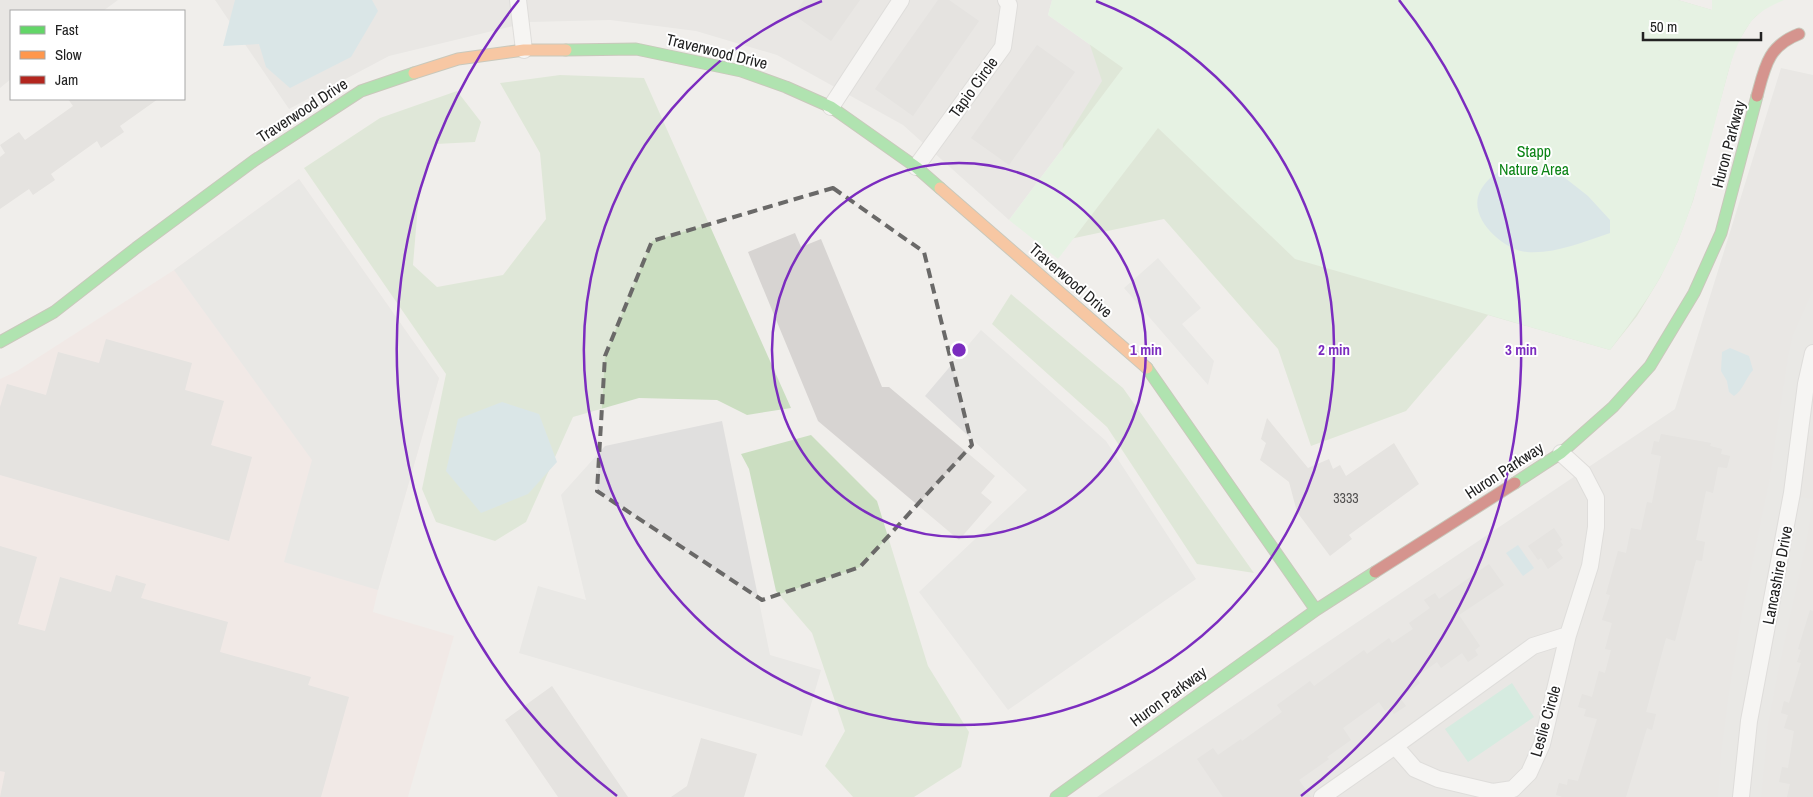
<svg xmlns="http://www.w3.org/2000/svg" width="1813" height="797" font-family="'Archivo Narrow',sans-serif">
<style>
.residential{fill:#dfdedc}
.commercial{fill:#f1e3e1}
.forest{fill:#cbdec1}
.park{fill:#daf5da}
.pitch{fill:#b7e6d2}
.parking{fill:#e0dfde}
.water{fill:#bfdbe3}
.building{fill:#d7d4d2}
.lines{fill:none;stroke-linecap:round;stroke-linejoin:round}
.street-casing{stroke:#c9c8c7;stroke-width:18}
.fast-casing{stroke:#999a82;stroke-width:13}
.slow-casing{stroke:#999a82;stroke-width:13}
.jam-casing{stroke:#999a82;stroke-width:13}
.street{stroke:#fdfcfc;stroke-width:16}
.fast{stroke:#63d668;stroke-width:11}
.slow{stroke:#ff974d;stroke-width:11}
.jam{stroke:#b3261e;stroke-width:11}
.marked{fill:none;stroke:#6a6968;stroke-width:4;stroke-dasharray:10 6;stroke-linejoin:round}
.ring{fill:none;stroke:#7b2cbf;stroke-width:2.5}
.labels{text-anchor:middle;stroke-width:4;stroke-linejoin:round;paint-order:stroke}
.number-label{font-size:14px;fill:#4f4e4e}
.street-label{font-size:16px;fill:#222;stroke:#fff}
.park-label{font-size:16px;fill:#0c8416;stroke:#fff}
.centre{fill:#7b2cbf;stroke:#fff;stroke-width:2.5}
.ring-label{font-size:15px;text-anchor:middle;font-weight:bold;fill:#7b2cbf;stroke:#fff;stroke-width:4;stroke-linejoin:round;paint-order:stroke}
</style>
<rect width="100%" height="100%" fill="#f0eeeb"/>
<path class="residential" d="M0 0H118L103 11H11V79L0 88Z
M215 0H1052L1048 15 1123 68 1009 220 903 125 777 55 696 31 610 20 530 22 389 56 289 109Z
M1781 68 1813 75V797H1097L1675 409Z"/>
<path class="commercial" d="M299 179 439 378 378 590 373 612 454 636 408 797H0V379L17 371 174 270Z"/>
<path class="forest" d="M1075 0H1678L1712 10V0H1762L1765 8 1751 21 1735 47 1693 201 1678 241 1660 278 1637 316 1610 350 1488 315 1406 411 1311 446 1278 349 1164 219 1056 242 1063 144 1102 81Z
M560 75 644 78 791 408 747 415 717 400 639 398 573 417 526 522 495 541 436 522 422 489 446 374 304 168 380 118 457 91 481 122 475 142 436 144 419 193 413 265 437 287 503 275 546 219 540 153 500 83Z
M1011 294 1123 388 1254 573 1197 564 1107 427 992 324Z
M811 435 877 501 928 666 969 732 961 767 914 797H853L825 766 845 731 812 633 776 591 749 469 741 454Z"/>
<path class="park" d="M1052 0H1678L1712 10V0H1784C1771 6 1759 11 1750 23 1732 48 1727 78 1719 107 1707 152 1696 198 1678 241 1661 282 1636 316 1610 350L1295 259 1158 128 1058 259 1009 220 1123 68 1048 15Z"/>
<path class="pitch" d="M1512 683 1534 717 1468 762 1445 729Z"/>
<path class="parking" d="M299 179 439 378 378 590 284 562 312 460 174 270Z
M1158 258 1201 308 1182 324 1214 361 1208 385 1124 288Z
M1813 290V436L1798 434 1792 496 1813 499 1807 538 1777 676 1768 725 1761 797H1718L1721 755 1729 693 1741 620 1770 477 1788 357 1793 335Z
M981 330 1106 441 1196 579 1008 710 919 592 1027 490 925 396Z
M722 421 770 655 821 670 802 736 519 653 538 586 586 600 561 495 605 446Z"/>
<path class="water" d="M235 0H372L378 11 351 57 290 88 266 67 259 44 223 46Z
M1530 166 1560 174 1588 196 1610 220V233C1583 242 1555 254 1527 252 1505 250 1472 222 1478 197 1481 185 1492 175 1503 169 1510 166 1522 167 1530 166Z
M1730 348 1749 356 1753 370C1745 379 1744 389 1734 396L1729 392 1727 381 1721 371 1722 352Z
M502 402 539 414 557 462 528 494 481 513 446 471 458 419Z
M1518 545 1534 568 1523 576 1506 553Z"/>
<path class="building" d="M804 0H860L831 41 794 15Z
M938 0H949L979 21 913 116 875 89Z
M1037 45 1075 72 1009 165 971 138Z
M68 99H158L120 126 124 132 101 148 97 141 51 174 55 180 33 195 29 189 0 209V157L5 153 0 145 19 132 25 140 73 106Z
M795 233 801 247 821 239 882 387H889L995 476 981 493 992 502 959 540 818 421 748 252Z
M106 339 192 363 185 390 224 401 211 445 252 457 229 541 0 475V407L7 384 46 395 58 352 99 363Z
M1267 418 1308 468 1329 459 1333 469 1340 465 1346 476 1394 443 1419 484 1349 535 1352 539 1330 556 1297 512 1289 482 1260 460 1266 443 1261 439Z
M1661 434 1711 443 1710 446 1722 449 1721 454 1730 456 1727 468 1718 467 1713 493 1706 491 1696 540 1705 542 1702 561 1696 560 1675 641 1666 638 1646 712 1656 714 1652 730 1647 728 1626 797H1563L1556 795 1559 783 1567 785 1568 779 1578 781 1597 719 1584 716 1586 709 1578 707 1582 694 1592 697 1599 671 1605 673 1611 650 1605 649 1612 623 1602 620 1610 595 1606 594 1618 551 1626 553 1631 528 1641 530 1647 502 1652 503 1661 456 1651 454 1654 441 1659 442Z
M1554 528 1562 540 1560 541 1563 545 1557 550 1563 558 1548 569 1541 558 1538 560 1528 546Z
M0 546 37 557 18 624 45 631 60 577 111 592 116 575 146 584 141 598 228 622 220 652 311 677 308 685 349 697 321 797H0L5 772 0 771Z
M1489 564 1504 585 1459 615 1480 646 1475 650 1478 655 1468 662 1462 653 1441 668 1437 662 1416 677 1420 683 1400 698 1406 706 1394 714 1389 708 1385 711 1379 702 1343 728 1351 740 1327 757 1329 759 1299 780 1311 797H1223L1197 759 1213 748 1218 755 1241 739 1242 741 1282 712 1277 705 1310 681 1314 686 1364 650 1367 654 1389 638 1392 643 1413 629 1409 623 1430 608 1424 600 1435 593 1439 599Z
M1810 610 1813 611V797H1787L1790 784 1779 782 1782 767 1788 768 1794 731 1784 728 1788 715 1781 713 1784 701 1789 703 1801 663 1797 662 1801 650 1798 649Z
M552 686 628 797H558L505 720Z
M701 738 757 754 744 797H671L687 786Z"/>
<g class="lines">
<defs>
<path id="street" d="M518 0 524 50
M831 107 901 0
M916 167 1003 47 1009 5 1006 0
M1395 746 1415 769 1438 779 1493 792 1513 789 1529 773 1542 744 1568 635 1590 566 1596 527V498L1583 473 1561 453
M1322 797 1395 746 1533 646 1568 635
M1741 797 1749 721 1792 493 1806 384 1813 353"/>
<path id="fast" d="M566 50 636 49 741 71 786 87 831 107 916 167 940 188
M0 342 54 312 136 248 255 160 361 91 414 73
M1147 368 1316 610
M1515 483 1561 453 1613 407 1650 366 1694 293 1721 233 1757 96
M1056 797 1316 610 1375 572"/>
<path id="slow" d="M414 73 458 59 524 50H566
M940 188 1147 368"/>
<path id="jam" d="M1757 96C1765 66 1768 46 1799 34
M1375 572 1515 483"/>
</defs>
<use href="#street" class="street-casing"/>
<use href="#fast" class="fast-casing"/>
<use href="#slow" class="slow-casing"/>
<use href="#jam" class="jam-casing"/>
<use href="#street" class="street"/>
<use href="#fast" class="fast"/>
<use href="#slow" class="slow"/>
<use href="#jam" class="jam"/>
</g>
<path d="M0 0H1813V797H0ZM833 188 924 252 972 445 860 567 762 600 597 491 605 356 652 241Z" fill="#f0eeeb" fill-opacity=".55" fill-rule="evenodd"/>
<path class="marked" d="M833 188 924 252 972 445 860 567 762 600 597 491 605 356 652 241Z"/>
<g class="ring">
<circle cx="959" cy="350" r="187"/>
<path d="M1096 1A375 375 0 1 1 822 1"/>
<path d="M617 796A562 562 0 0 1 519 0M1399 0A562 562 0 0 1 1301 796"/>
</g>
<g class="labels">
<g class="number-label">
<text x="1346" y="503">3333</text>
</g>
<g class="street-label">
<text transform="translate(717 51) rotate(14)" y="6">Traverwood Drive</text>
<text transform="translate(973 87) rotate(-54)" y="6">Tapio Circle</text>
<text transform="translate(302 110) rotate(-33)" y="6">Traverwood Drive</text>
<text transform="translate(1728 144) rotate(-75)" y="6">Huron Parkway</text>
<text transform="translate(1071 280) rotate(41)" y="6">Traverwood Drive</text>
<text transform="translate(1504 470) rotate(-33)" y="6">Huron Parkway</text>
<text transform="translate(1777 575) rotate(-79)" y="6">Lancashire Drive</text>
<text transform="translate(1168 696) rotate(-36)" y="6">Huron Parkway</text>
<text transform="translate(1545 721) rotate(-74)" y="6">Leslie Circle</text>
</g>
<g class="park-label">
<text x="1534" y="157">Stapp<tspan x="1534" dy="18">Nature Area</tspan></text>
</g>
</g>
<circle cx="959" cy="350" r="8" class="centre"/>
<g class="ring-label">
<text x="1146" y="355">1 min</text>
<text x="1334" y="355">2 min</text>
<text x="1521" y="355">3 min</text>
</g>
<rect x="10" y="10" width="175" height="90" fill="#ffffff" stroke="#a7a7a7"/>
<rect x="20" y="26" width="25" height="8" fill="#63d668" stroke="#a7a7a7"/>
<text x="55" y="35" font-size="15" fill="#222222">Fast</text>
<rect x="20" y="51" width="25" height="8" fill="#ff974d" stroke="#a7a7a7"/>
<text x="55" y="60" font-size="15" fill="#222222">Slow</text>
<rect x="20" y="76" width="25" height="8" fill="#b3261e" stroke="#a7a7a7"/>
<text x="55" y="85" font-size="15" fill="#222222">Jam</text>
<path d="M1643 32v8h118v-8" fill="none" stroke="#222222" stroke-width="2.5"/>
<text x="1650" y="32" font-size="15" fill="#222222" stroke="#ffffff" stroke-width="4" paint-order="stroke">50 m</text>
</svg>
